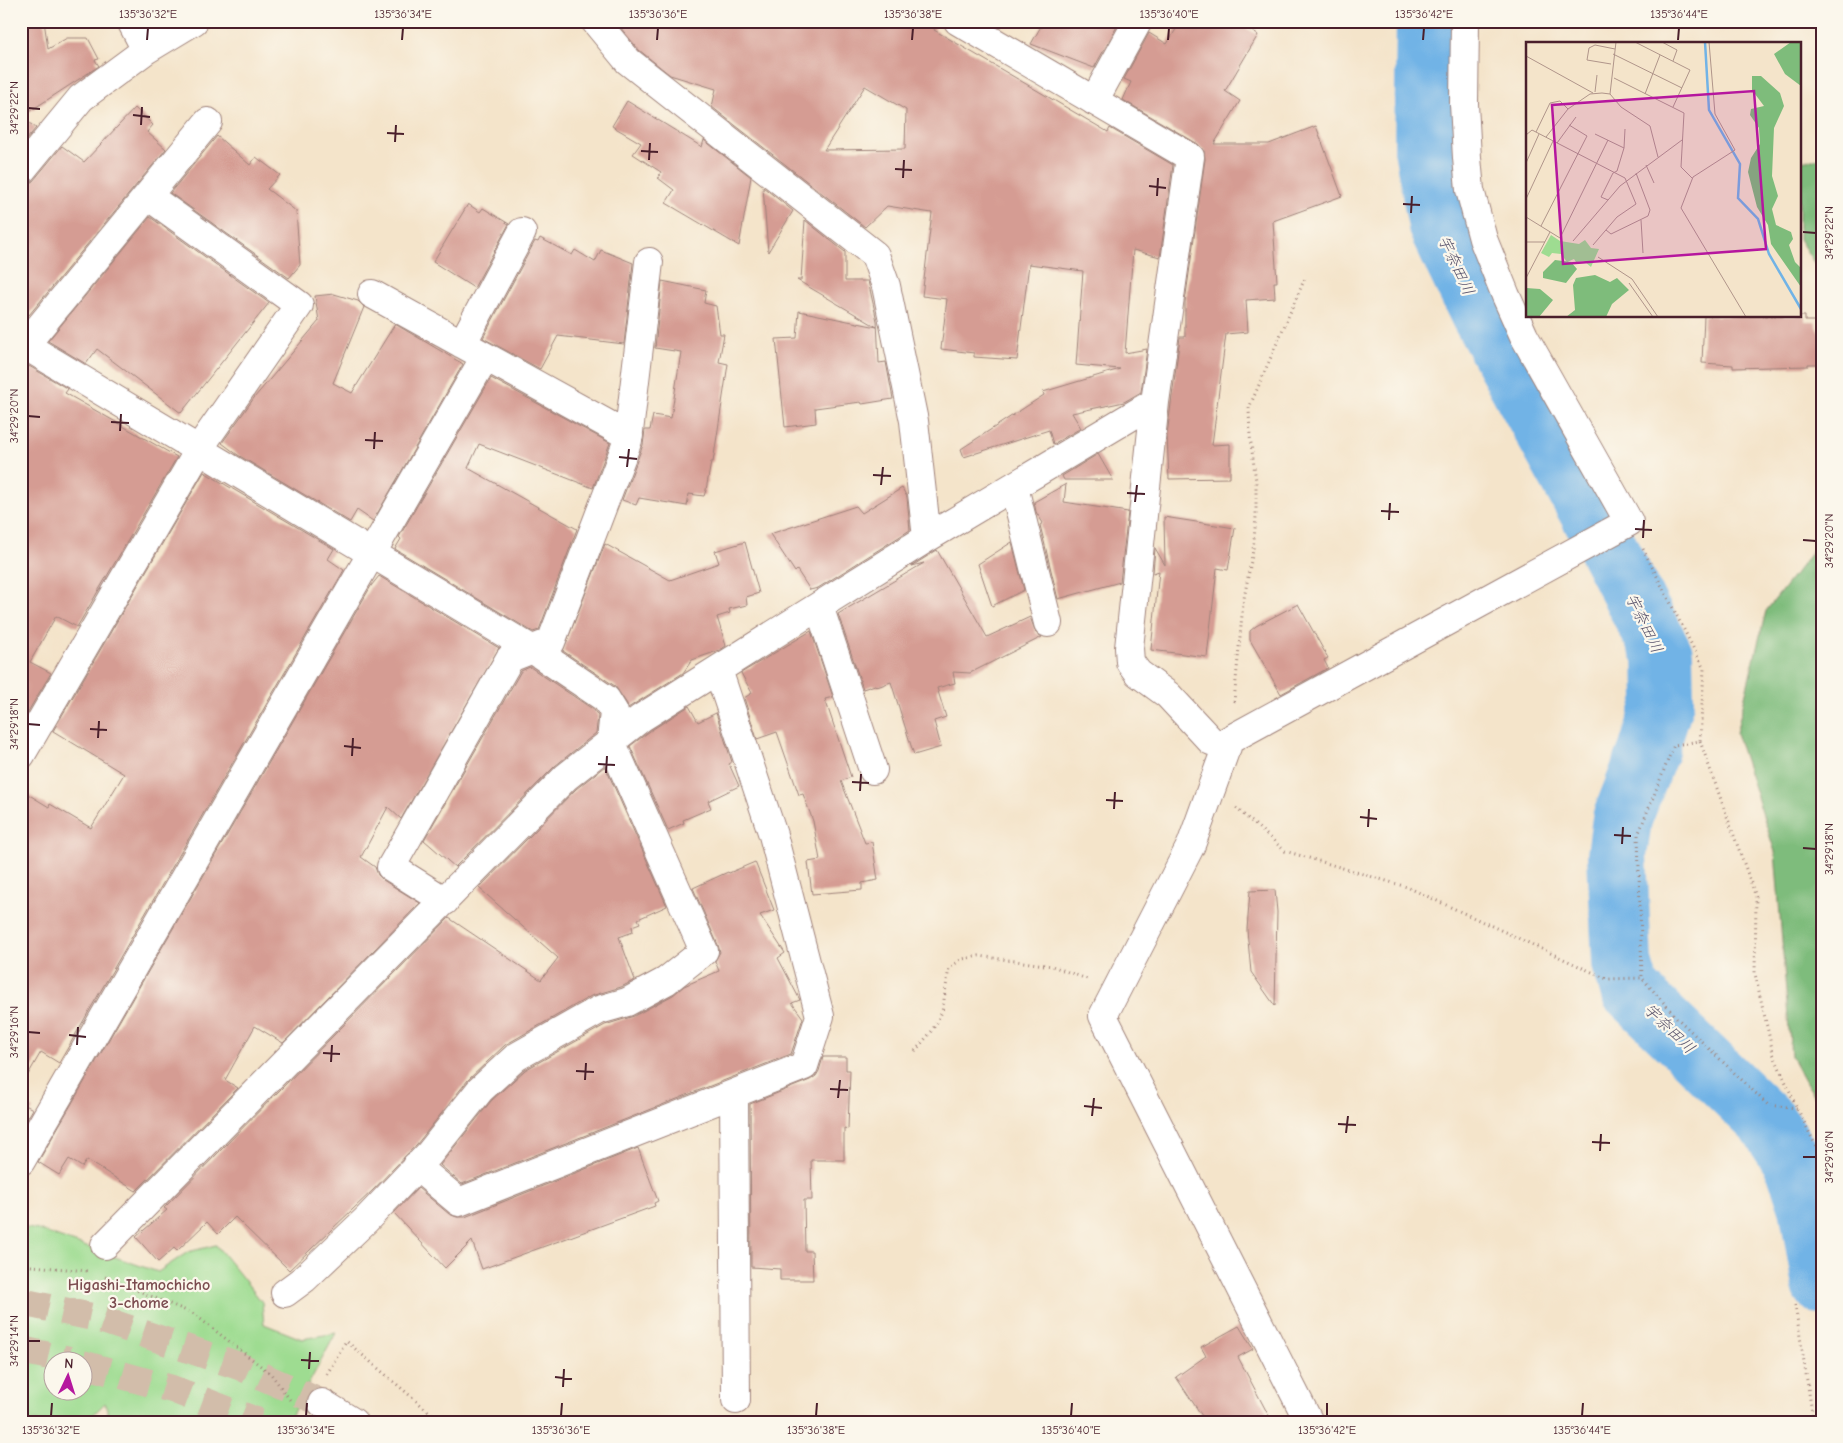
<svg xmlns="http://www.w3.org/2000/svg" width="1843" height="1443" font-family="'Comic Neue','Klee One',sans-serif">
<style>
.green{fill:#9edc91;stroke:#747e5e;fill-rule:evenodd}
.forest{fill:#7ebc7b;stroke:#646e53}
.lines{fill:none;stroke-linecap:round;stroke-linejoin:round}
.river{stroke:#71b3e6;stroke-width:60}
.building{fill:#d59c93;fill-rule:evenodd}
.trunk-tunnel{stroke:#d2bdaa;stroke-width:28;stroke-dasharray:28 14;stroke-linecap:butt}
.minor-casing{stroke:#9f827a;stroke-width:30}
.trunk-casing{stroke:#9f827a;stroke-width:30}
.path{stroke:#9f827a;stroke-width:3;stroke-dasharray:1 4;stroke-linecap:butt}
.minor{stroke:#fff;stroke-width:28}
.trunk{stroke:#fff;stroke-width:28}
.ticks{fill:none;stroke:#4a1f2b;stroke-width:2}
.labels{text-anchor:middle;stroke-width:4.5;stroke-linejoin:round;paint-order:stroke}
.water-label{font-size:16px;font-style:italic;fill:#58536c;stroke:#fbf7ec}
.neighbourhood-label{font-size:16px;font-weight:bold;fill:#7b4b4f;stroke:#fbf7ec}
.inset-river{fill:none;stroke:#71b3e6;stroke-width:2.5}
.inset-road{fill:none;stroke:#b0958a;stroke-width:1}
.view{fill:#b5179e;fill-opacity:0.15;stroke:#b5179e;stroke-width:2.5}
.inset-edge{fill:none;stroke:#4a1f2b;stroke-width:2.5}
.neatline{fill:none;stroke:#4a1f2b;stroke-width:2}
.ticks-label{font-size:12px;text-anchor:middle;fill:#4a1f2b}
</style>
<rect width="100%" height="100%" fill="#fbf7ec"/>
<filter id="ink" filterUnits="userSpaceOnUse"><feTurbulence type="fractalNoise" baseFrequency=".02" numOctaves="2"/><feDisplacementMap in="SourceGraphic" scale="10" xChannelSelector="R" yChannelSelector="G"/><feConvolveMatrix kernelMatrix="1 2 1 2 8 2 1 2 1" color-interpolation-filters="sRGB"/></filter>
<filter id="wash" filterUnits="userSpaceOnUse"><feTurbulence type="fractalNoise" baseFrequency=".0096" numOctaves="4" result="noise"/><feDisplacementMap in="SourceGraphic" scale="20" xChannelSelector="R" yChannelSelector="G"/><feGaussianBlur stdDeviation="1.12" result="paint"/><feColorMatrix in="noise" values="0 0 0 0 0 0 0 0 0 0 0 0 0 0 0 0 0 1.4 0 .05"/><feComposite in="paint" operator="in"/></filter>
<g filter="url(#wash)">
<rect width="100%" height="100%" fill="#f4e4ca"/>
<path class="green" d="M21 1227 38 1230 158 1272 188 1252 216 1245 262 1302 264 1324 302 1339 336 1333 288 1422H111L105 1403 86 1422H24L21 1420ZM52 1360H82V1390H52Z"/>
<path class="forest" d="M1822 158V275L1799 239V161Z
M1822 539V1112L1791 1056 1775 852 1736 733 1766 611Z"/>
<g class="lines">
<path class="river" d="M1426 21 1424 149 1438 226 1480 314 1589 512 1663 654 1664 701 1648 752 1622 819 1617 855 1622 963 1630 990 1767 1122 1795 1165 1809 1207 1822 1285"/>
</g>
<g id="blocks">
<path class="building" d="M21 21H44L48 49 67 38H88L99 59 95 60 99 66 21 117Z
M615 21H938L934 30 1108 132 1110 128 1173 165 1160 257 1133 250 1125 353 1147 349 1141 392 1124 402 1072 413 1081 428 1053 444 1049 430 964 457 961 449 1044 395 1043 392 1120 369 1076 365 1083 271 1029 264 1017 360 974 357V353L941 349 947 299 922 296 932 213 887 206 865 227 712 107 716 89 670 75 639 50ZM865 86 906 110 905 149 824 150Z
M1044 21H1120L1094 68 1031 44Z
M1181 21H1234L1258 35 1225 91 1240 101 1214 144H1269L1316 126 1342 196 1273 221 1277 282H1274L1275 298 1246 300 1248 332 1226 334 1212 445 1230 444V478L1169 479 1167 435 1171 404 1180 337H1185V302L1205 159 1204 151 1198 144 1123 100 1131 82 1124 79 1149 33 1167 44Z
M627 101 702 147 704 140 751 177 739 246 666 203 674 190 658 178 661 172 633 154 641 143 612 126Z
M135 108 153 125 147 132 166 149 29 315 21 309V186L27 185 33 181 62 146 84 162Z
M21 117 36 128 21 146Z
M217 136 250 165 256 157 280 175 267 189 296 211 300 265 289 278 170 193Z
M763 187 793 211 768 252Z
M468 204 480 212 483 208 509 224 474 288 433 262Z
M150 217 269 303 181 413 97 349 86 364 48 341Z
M805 220 845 252V281H868L877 321 879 363 886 362 893 399 862 404 861 402 815 408 816 423 785 427 776 339 797 338 799 311 877 327 797 280H801Z
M540 238 572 255 575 250 595 262 601 250 633 263 624 344 558 336 540 369 483 338 535 241 538 242Z
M662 281 706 290 704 303 716 306 720 334H724L719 362 728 364 713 462H711L706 490 704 496 689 494 687 506 639 498 636 505 622 500 643 445 645 430H650L653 415 671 418 681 352 655 348Z
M334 294 358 301 364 307 333 383 352 393 395 324 463 364 373 521 357 510 350 522 238 455 222 443 254 398 319 321 315 296Z
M1704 316H1805V321H1815L1822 340V364H1808V366L1733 368V365L1702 363Z
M29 366 68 389 65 393 177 457 77 627 56 616 30 662 51 673 26 715 21 713V379Z
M491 378 610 443 593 488 479 444 468 468 577 529 539 630 533 632 395 549 401 539 399 537Z
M1098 454 1113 480H1064L1062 476Z
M204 472 334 549 328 559 344 570 59 1063 41 1052 21 1087V790L49 807 50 804 91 828 124 774 53 731Z
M1066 484 1064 502 1128 512 1120 582 1058 599 1040 525 1043 523 1036 512 1034 502Z
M902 488 907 497 910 530 818 588 810 590 797 570 795 572 770 534 856 506 862 513Z
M1164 517 1235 528 1228 570 1217 568 1207 657 1151 650 1159 571 1153 573 1155 548 1165 565Z
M745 542 759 593 746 597 747 605 729 609 730 613 717 617 726 646 720 650 692 660 683 673 628 708 627 704 615 686 563 651 605 544 670 580 719 563 715 551Z
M1012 542 1024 590 992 606 978 564Z
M937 550 987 637 1030 617 1036 633 1042 637 970 673 953 672 955 683 937 688 946 717 934 721 941 747 914 755 891 682 877 687 875 685 863 689 838 614 924 563 912 566Z
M379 576 499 648 401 819 388 807 361 857 375 867 378 875 383 880 420 903 283 1043 255 1026 225 1080 238 1088 136 1191 87 1160 82 1167 69 1159 59 1175 38 1162 371 586Z
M1298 604 1328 658 1324 660 1328 668 1281 694 1250 640V631L1256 626Z
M811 631 833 697 825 699 851 777 841 781 865 843 872 842 878 880 862 883V890L812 894 808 862 820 860 813 821 803 794 799 795 777 732 757 739 744 698 752 693 741 673Z
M530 667 594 710 598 716 596 733 555 766 455 867 424 840 521 671Z
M689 706 698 722 716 713 732 762 729 764 739 786 708 801 711 808 683 820 684 823 668 830 630 746 650 731Z
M605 766 667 906 638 919 640 923 632 926 633 932 619 937 635 980 621 987 591 996 505 1045 468 1080 417 1144 373 1190 289 1270 235 1217 218 1234 207 1222 177 1251 174 1248 158 1262 136 1237 167 1210 164 1208 449 918 541 980 558 958 479 888 576 789Z
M755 862 774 910 760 915 785 953 778 958 800 1000 792 1003 803 1018 791 1054 462 1184 440 1165 491 1101 525 1070 605 1025 634 1016 673 995 684 986 719 971 715 961 720 952 718 945 693 888 728 872 729 873Z
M1275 890 1277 912 1275 1006 1251 972 1247 930 1250 891Z
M823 1057H846V1070H850L848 1129 844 1128V1160H811L812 1200H804L805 1251H812L813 1280H780V1269L751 1267 750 1104 810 1080 816 1076 819 1071Z
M21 1103 33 1109 21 1129Z
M638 1148 658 1201 654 1203 655 1206 482 1269 472 1241 445 1268 394 1213 418 1188 449 1214 457 1217H465Z
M1239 1326 1253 1349 1238 1357 1272 1422H1206L1176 1377 1206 1356 1201 1347Z"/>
</g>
</g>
<g filter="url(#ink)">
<use href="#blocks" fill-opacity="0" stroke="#9f827a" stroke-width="1"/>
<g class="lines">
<path class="trunk-tunnel" d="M21 1302 97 1318 239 1366 322 1403
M21 1350 69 1360
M82 1364 172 1389 259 1422"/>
<defs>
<path id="minor" d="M131 21 146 50
M595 21 628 61 875 255 886 286 914 421 927 538
M958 21 1190 157 1155 402 1129 648 1130 662 1138 673 1168 695 1211 741 1227 747
M1094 101 1138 21
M21 171 81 98 146 50 194 21
M372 294 629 436
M21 343 538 653 606 699 614 712 611 741 704 951 666 981 627 1002 599 1010 516 1057 480 1090 429 1154 366 1220 304 1279 285 1293
M462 344 522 232
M25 345 208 122
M1014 487 1048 623
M819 606 873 770
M21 755 205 440 299 305 148 196
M445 901 391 867 510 658 551 642 628 440 649 262
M734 1094 736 1400
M21 1161 485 357
M416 1166 459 1202 804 1066 820 1016 773 835 718 670
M105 1245 566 777 641 718 927 538 1155 402
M1309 1422 1103 1016 1191 845 1229 740 1629 522 1524 336 1506 296 1483 239 1470 190 1467 158 1464 104 1465 21"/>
<path id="trunk" d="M322 1403 353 1422"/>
</defs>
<use href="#minor" class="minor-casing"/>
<use href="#trunk" class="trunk-casing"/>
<path class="path" d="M1643 549 1704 669 1700 741 1674 745 1638 835 1642 978 1677 1018 1768 1105 1797 1108
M1234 702 1243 604 1253 550 1256 517V481L1250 436 1249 408 1305 278
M1700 741 1756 897 1755 974 1773 1053 1797 1108 1822 1158
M1236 808 1285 851 1407 887 1607 979 1642 978
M915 1051 932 1031 942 1012 949 968 962 959 979 956 1052 966 1087 979
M21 1265 88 1271
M105 1277 194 1314 271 1374 290 1400
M1795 1305 1812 1412 1815 1422
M327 1374 346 1341 441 1422"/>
<use href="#minor" class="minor"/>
<use href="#trunk" class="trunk"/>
</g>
</g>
<path class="ticks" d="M147 40 148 28M402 40 403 28M657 40 658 28M912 40 913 28M1168 40 1169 28M1423 40 1424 28M1678 40 1679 28M28 108 40 109M133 115 150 117M141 125 142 107M387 133 404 134M395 142 396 125M641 151 658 152M649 160 650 143M895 169 912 170M903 178 904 160M1149 186 1166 188M1157 196 1158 178M1403 204 1420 205M1411 213 1412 196M1803 232 1816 233M28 416 40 417M111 422 129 423M120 431 121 414M365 440 383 441M374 449 375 432M619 457 637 459M627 467 629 449M873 475 891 476M881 485 883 467M1127 493 1145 494M1135 502 1137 485M1381 511 1399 512M1389 520 1390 503M1635 529 1652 530M1643 538 1644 520M1803 540 1816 541M28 724 40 725M90 729 107 730M98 738 99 721M344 746 361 748M352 756 353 738M598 764 615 765M606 773 607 756M852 782 869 783M860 791 861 774M1106 800 1123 801M1114 809 1115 792M1360 817 1377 819M1368 827 1369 809M1614 835 1631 836M1622 844 1623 827M1803 848 1816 849M28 1032 40 1033M69 1035 86 1037M77 1045 78 1027M323 1053 340 1054M331 1062 332 1045M576 1071 594 1072M585 1080 586 1063M830 1089 848 1090M838 1098 840 1080M1084 1106 1102 1108M1092 1116 1094 1098M1338 1124 1356 1125M1346 1133 1348 1116M1592 1142 1610 1143M1600 1151 1601 1134M1803 1157H1816M28 1341H40M301 1360 319 1361M309 1369 310 1352M555 1377 572 1379M563 1387 564 1369M51 1416 52 1403M306 1416 307 1403M561 1416 562 1403M816 1416 817 1403M1071 1416 1072 1403M1327 1416V1403M1582 1416 1583 1403"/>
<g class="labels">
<g class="water-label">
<text transform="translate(1457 265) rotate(65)" y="6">宇奈田川</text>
<text transform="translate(1645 623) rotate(64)" y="6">宇奈田川</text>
<text transform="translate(1670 1028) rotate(44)" y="6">宇奈田川</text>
</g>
<g class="neighbourhood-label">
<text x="139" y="1290">Higashi-Itamochicho<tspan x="139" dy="18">3-chome</tspan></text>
</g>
</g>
<g transform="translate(1526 42)">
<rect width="275" height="275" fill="#f4e4ca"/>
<path d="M25 193 34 199 53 202 59 198 65 206 73 207 65 225 58 219 50 220 48 217 41 220 35 212 26 211 23 215 15 211Z" fill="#9edc91"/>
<path d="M265 0H275V44L259 32 248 12ZM226 34H235L254 51 258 64 248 86 246 134 252 154 246 167 250 183 265 190 267 197 263 203 269 220 275 226V245L245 202 242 183 231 165 222 130 225 116 234 102 233 86 224 73 225 67 238 64 226 48ZM29 218 45 220 51 227 40 241 17 236V230ZM69 233 84 240 91 236 103 248 86 262 80 275H40L49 268 47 243 50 236ZM0 246 14 247 27 258 13 275H0Z" fill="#7ebc7b"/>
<path class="inset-river" d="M179 0 183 68 214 122 212 156 232 177 243 212 275 267"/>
<path class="inset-road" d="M109 0 164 28 147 65M136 0 151 8 147 19M183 0 189 72 209 108 167 135 155 166 220 275M87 12 156 46M0 14 67 51M85 22 61 18 63 6 69 3 89 7M88 36 158 71 155 125 166 136M69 50 71 33M84 52 90 0M119 52 134 13M10 90 24 61 34 59 42 67M69 92 98 106M0 93 6 88 99 136 110 162 91 175 67 203M20 95 42 67 64 52 76 51 84 52 95 65 124 84 132 115M31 101 50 75M0 121 13 92M120 123 128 141M0 157 27 99M82 158 75 155 87 131 91 129 98 106 99 87M0 175 34 196 82 98M115 178 117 211M15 184 61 94 43 83M80 188 85 192 122 174 124 168 110 131M47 199 94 144 156 98M0 200H19M72 215 106 237 132 275M0 236 24 190M103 241 127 275"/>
<path class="view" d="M228 49 240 207 37 222 26 63Z"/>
<rect width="275" height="275" class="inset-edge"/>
</g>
<rect width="1843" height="1443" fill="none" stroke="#fbf7ec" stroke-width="55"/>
<g transform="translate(68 1376) rotate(4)"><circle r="24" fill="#fbf7ec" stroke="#b4a19f"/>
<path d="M0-4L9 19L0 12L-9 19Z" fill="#b5179e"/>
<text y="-8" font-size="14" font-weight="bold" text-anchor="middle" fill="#4a1f2b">N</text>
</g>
<rect x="28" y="28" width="1788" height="1388" class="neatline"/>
<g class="ticks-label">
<text x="148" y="18">135°36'32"E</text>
<text x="403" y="18">135°36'34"E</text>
<text x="658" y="18">135°36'36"E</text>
<text x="913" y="18">135°36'38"E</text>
<text x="1169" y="18">135°36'40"E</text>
<text x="1424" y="18">135°36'42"E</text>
<text x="1679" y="18">135°36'44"E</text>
<text transform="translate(14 108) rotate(-90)" y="4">34°29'22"N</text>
<text transform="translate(1829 233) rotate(-90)" y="4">34°29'22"N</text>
<text transform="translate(14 416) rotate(-90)" y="4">34°29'20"N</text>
<text transform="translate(1829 541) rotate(-90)" y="4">34°29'20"N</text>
<text transform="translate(14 724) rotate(-90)" y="4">34°29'18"N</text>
<text transform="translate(1829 849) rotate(-90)" y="4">34°29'18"N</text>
<text transform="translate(14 1032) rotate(-90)" y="4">34°29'16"N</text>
<text transform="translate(1829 1157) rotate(-90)" y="4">34°29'16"N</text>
<text transform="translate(14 1341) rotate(-90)" y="4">34°29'14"N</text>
<text x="51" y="1434">135°36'32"E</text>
<text x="306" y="1434">135°36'34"E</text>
<text x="561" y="1434">135°36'36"E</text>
<text x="816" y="1434">135°36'38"E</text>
<text x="1071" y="1434">135°36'40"E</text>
<text x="1327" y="1434">135°36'42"E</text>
<text x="1582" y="1434">135°36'44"E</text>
</g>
</svg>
